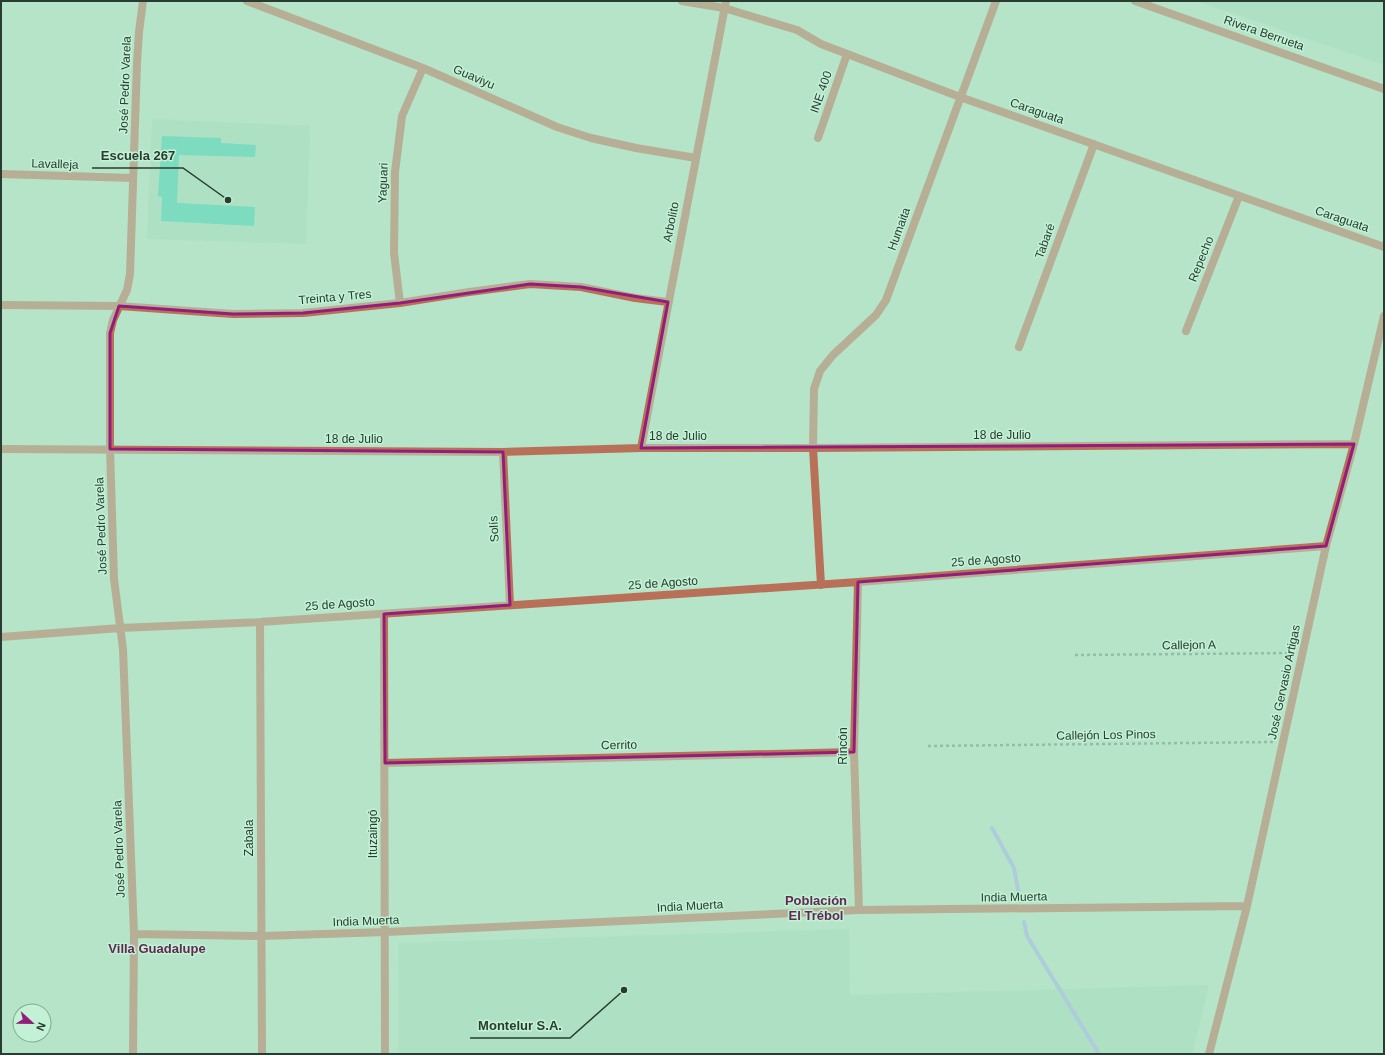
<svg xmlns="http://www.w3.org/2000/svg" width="1385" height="1055" font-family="Helvetica,sans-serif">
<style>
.built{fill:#a6ddbd}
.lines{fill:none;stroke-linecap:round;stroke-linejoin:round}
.stream{stroke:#a8aff2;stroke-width:4}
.building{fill:#3ad0b7}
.path{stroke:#6e8f7c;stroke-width:2.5;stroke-dasharray:3 3;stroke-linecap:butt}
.minor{stroke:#b87058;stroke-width:8}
.marked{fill:none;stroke:#941d7a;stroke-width:3;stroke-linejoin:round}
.labels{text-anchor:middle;stroke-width:3;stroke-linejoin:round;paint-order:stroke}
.street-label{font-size:12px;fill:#293c31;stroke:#c2f1d5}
.neighbourhood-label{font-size:13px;font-weight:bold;fill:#612852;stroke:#c2f1d5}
.leader{fill:none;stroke:#293c31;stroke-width:1.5}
.callout-dot{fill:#293c31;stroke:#c2f1d5;stroke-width:1.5}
.callout-label{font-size:13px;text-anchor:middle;font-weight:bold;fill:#293c31;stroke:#c2f1d5;stroke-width:3;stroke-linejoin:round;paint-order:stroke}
</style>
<rect width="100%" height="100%" fill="#b5e4c9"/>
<path class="built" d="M1196 1H1384V65Z
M152 119 310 126 306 244 147 239Z
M849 929 850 995 1209 985 1192 1054H399L398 943Z"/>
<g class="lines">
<path class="stream" d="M992 828 1014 868 1020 901
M1024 922 1027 936 1099 1054"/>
</g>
<path class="building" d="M162 136 221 138V143L256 145 255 157 179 155 177 203 255 207 254 226 161 221 162 197 158 196Z"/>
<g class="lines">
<path class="path" d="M1075 655 1292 653
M928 746 1274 742"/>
<path class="minor" d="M247 1 423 68 557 127 591 138 636 148 696 158
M682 1 724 8 797 30 821 44 960 97 1384 247
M1135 1 1384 89
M818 138 847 54
M1 174 133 178
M400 303 394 253 395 172 402 116 423 68
M1 305 119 306 233 314 303 313 400 303 469 292 530 284 581 287 635 298 668 302
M1186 331 1239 196
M1019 347 1094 144
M641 448 726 1
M1 449 503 452 641 448H813L1354 444
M503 452 510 605
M858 582 854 752 859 910
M821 585 813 448 814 389 820 371 833 355 876 315 886 300 996 1
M384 614 385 1054
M260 622 262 1054
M1 637 120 628 260 622 858 582 1326 546
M385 763 854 752
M134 934 262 936 386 932 859 910 1247 906
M133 1054 134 934 123 649 114 579 110 449V333L113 320 127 290 130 274 137 63 139 32 143 1
M1209 1054 1247 906 1326 546 1354 444 1384 316"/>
</g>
<path d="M0 0H1385V1055H0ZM530 284 581 287 668 302 641 448 1354 444 1326 546 858 582 854 752 385 763 384 614 510 605 503 452 110 449V333L119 306 233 314 303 313 400 303Z" fill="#b5e4c9" fill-opacity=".55" fill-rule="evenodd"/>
<path class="marked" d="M530 284 581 287 668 302 641 448 1354 444 1326 546 858 582 854 752 385 763 384 614 510 605 503 452 110 449V333L119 306 233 314 303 313 400 303Z"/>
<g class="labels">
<g class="street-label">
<text transform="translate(1264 33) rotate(19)" y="4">Rivera Berrueta</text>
<text transform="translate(474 77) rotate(23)" y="4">Guaviyu</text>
<text transform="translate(125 85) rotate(-88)" y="4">José Pedro Varela</text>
<text transform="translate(821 92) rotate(-71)" y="4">INE 400</text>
<text transform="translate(1037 111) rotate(19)" y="4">Caraguata</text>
<text transform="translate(55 164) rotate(2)" y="4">Lavalleja</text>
<text transform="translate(383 183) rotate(-88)" y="4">Yaguari</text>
<text transform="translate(1342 219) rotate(19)" y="4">Caraguata</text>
<text transform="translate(671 222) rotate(-79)" y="4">Arbolito</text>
<text transform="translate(899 229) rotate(-70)" y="4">Humaita</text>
<text transform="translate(1045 241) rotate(-70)" y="4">Tabaré</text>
<text transform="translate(1201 259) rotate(-68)" y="4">Repecho</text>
<text transform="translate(335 297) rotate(-5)" y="4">Treinta y Tres</text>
<text x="1002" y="439">18 de Julio</text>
<text x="678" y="440">18 de Julio</text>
<text x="354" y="443">18 de Julio</text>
<text transform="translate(101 526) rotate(-92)" y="4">José Pedro Varela</text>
<text transform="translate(494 529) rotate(-93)" y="4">Solís</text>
<text transform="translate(986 560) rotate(-4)" y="4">25 de Agosto</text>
<text transform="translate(663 583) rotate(-4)" y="4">25 de Agosto</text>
<text transform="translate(340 604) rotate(-4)" y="4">25 de Agosto</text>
<text transform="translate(1189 645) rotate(-1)" y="4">Callejon A</text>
<text transform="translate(1284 682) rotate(-78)" y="4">José Gervasio Artigas</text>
<text transform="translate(1106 735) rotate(-1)" y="4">Callejón Los Pinos</text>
<text transform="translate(619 745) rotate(-1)" y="4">Cerrito</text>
<text transform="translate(843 746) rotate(-90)" y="4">Rincón</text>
<text transform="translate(373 834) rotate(-90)" y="4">Ituzaingó</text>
<text transform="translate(249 838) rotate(-90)" y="4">Zabala</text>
<text transform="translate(119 849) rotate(-92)" y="4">José Pedro Varela</text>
<text transform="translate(1014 897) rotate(-1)" y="4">India Muerta</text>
<text transform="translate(690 906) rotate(-3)" y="4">India Muerta</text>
<text transform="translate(366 921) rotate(-2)" y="4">India Muerta</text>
</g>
<g class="neighbourhood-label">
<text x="816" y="905">Población<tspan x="816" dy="15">El Trébol</tspan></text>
<text x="157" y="953">Villa Guadalupe</text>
</g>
</g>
<path class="leader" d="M228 200L183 168H92M624 990L570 1038H470"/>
<g class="callout-dot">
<circle cx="228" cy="200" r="4"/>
<circle cx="624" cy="990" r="4"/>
</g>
<g class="callout-label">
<text x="138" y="160">Escuela 267</text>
<text x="520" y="1030">Montelur S.A.</text>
</g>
<rect width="1385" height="1055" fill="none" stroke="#293c31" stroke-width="4"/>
<g transform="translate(32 1023) rotate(112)"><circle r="19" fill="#c2f1d5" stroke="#85a993"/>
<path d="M0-3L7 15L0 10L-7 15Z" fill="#941d7a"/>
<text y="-6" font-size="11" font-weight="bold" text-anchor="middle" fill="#293c31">N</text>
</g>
</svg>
